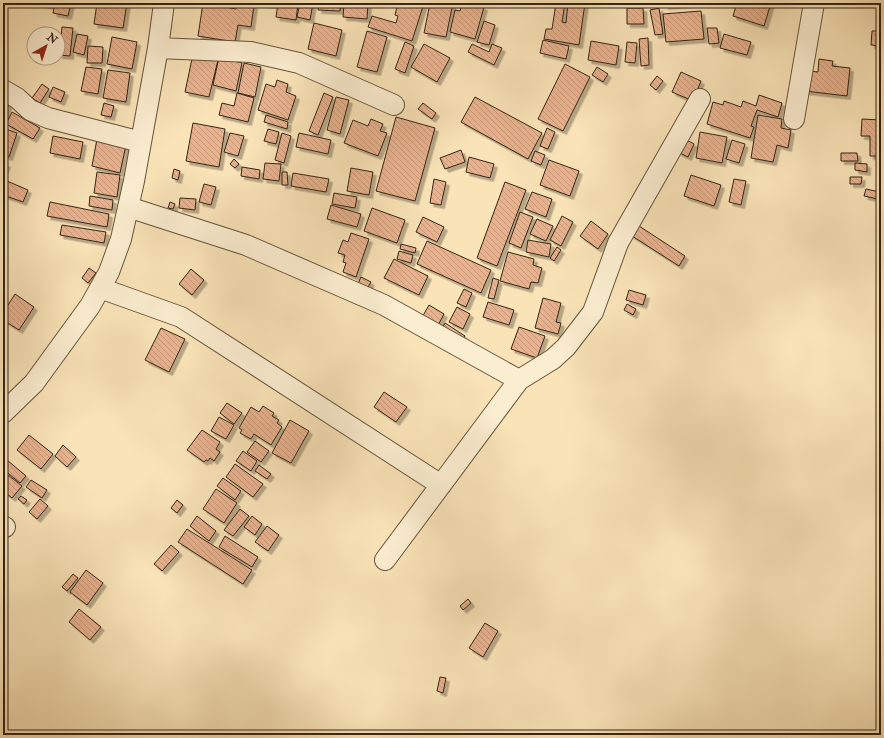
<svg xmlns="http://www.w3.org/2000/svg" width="884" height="738" font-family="'IM FELL Double Pica',serif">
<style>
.building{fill:url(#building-back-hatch);stroke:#352412;filter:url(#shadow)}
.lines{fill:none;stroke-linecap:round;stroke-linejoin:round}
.minor-casing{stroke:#66543b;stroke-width:22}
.minor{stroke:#fbedd0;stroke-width:20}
</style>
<defs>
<pattern id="building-back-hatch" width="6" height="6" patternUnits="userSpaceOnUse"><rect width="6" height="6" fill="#e9b28e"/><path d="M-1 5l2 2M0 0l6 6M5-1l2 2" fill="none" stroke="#c89979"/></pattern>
<filter id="shadow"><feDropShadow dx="3.5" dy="3.5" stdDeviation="0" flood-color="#0004"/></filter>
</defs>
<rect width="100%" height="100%" fill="#f9e3b7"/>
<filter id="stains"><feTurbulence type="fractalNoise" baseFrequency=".005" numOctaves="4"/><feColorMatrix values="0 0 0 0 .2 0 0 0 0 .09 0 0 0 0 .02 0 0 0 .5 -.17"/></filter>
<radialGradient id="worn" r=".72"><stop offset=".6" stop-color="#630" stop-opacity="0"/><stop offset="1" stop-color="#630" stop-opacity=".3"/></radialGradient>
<path class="building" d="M40 3H52V6L40 4Z
M55 3H71L68 16 53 13Z
M97 3H127L123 28 94 24Z
M203 3 236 9 237 3 254 5 251 27 238 25 235 42 198 36Z
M253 3H276L275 5Z
M278 3H298L296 20 276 17Z
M300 3H313L310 20 297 17Z
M319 3H341L340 11 318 10Z
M344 3H368L367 19 343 17Z
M398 3 402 5V3H424L412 41 368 27 372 16 396 23 398 16 395 15Z
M430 3H453L446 37 424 33Z
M462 3H469L484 7 475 39 450 32 455 10 460 11Z
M556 3H565L562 22 566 23 568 3H585L579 45 544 39 546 29H552Z
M665 3H689V4L665 6Z
M731 3H771L764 26 733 16 736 6 730 4Z
M627 8H643L644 24H627Z
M659 8 663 34 655 35 650 10Z
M701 11 704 39 666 42 663 14Z
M484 21 495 25 489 45 477 42Z
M314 23 342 30 336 56 308 49Z
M62 27 73 28 70 56 59 55Z
M707 28H717L719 43 709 44Z
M367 31 387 37 377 72 357 67Z
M872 31H881V46L871 45Z
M77 34 88 36 84 55 73 52Z
M724 34 751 42 747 55 720 48Z
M112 37 137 42 132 69 107 64Z
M648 38 649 65 641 66 639 39Z
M543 40 569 46 566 59 540 53Z
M591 41 619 46 616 65 588 60Z
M405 42 414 46 405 73 395 69Z
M627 42 637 43 635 63 625 62Z
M424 44 450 58 437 82 411 67Z
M472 44 489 52 492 44 502 48 494 65 468 52Z
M88 46 103 47 102 63H87Z
M193 54 218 60 209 97 185 92Z
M219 57 242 63 236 91 213 85Z
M819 59 833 61 832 66 850 68 847 96 805 91 808 71 818 72Z
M244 63 261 67 255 97 238 93Z
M565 64 590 77 563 131 538 119Z
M86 67 102 69 98 94 81 91Z
M597 67 608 74 603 82 592 75Z
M108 70 130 73 126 102 103 98Z
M681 72 701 81 693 101 672 92Z
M657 76 663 81 656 90 650 85Z
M277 80 288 84 286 92 296 96 288 120 258 110 266 84 275 87Z
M42 84 49 89 40 103 32 98Z
M53 87 65 92 61 102 49 97Z
M237 93 254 98 248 122 219 115 222 103 234 106Z
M324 93 333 97 318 135 309 131Z
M759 95 782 103 778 117 757 110 751 126 754 127 750 138 707 124 713 102 723 105 724 101 741 107 743 101 756 106Z
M336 97 349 100 340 134 327 130Z
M475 97 542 133 528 159 461 122Z
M3 101 9 103 3 120Z
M104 103 114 106 111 117 101 115Z
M423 103 436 113 432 119 418 109Z
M12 112 40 128 33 139 6 124Z
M266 115 288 122 287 129 264 122Z
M758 115 782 119 781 128 791 130 788 148 777 145 773 162 751 158Z
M396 117 435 128 415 201 376 191Z
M371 119 383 124 380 131 387 133 378 156 344 143 353 120 368 126Z
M862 119 881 120V156H870V136H861Z
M193 123 225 129 219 167 186 161Z
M547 128 555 132 548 149 540 146Z
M6 129 17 133 9 157 3 155V137Z
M268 129 279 132 276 144 264 141Z
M700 132 727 137 722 163 696 158Z
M230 133 244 136 238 156 224 152Z
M282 133 291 136 284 163 275 160Z
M299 133 331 140 328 154 296 147Z
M53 136 83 142 80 159 50 153Z
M97 139 126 145 120 173 92 166Z
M685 139 694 144 688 157 678 152Z
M732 140 745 144 739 163 726 159Z
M461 150 465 162 445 169 440 158Z
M535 151 545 155 541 165 531 161Z
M841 153H857L858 161H841Z
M469 157 494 164 490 178 466 172Z
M234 159 239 164 235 168 230 164Z
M549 160 579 171 570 196 540 185Z
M3 163 7 164 3 173Z
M265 163 281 164 279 181 263 179Z
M855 163 867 164V172L855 170Z
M242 167 260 170 259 179 241 176Z
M351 168 373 172 369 195 347 191Z
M174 169 180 171 178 180 172 178Z
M97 172 120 175 117 197 94 193Z
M282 172H287L288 185H282Z
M293 173 329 179 326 192 291 186Z
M691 175 721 185 714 206 684 196Z
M850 177H862L861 184H850Z
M434 179 446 182 441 205 430 203Z
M734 179 746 181 741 205 729 202Z
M7 181 28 190 23 202 3 195Z
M505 182 526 190 497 266 477 258Z
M204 184 216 187 211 205 199 202Z
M866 189 880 192 878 199 864 196Z
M532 192 552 199 546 217 525 209Z
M334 193 357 197 355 208 332 204Z
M90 196 113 200 112 210 89 206Z
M180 198 196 199 195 210 179 208Z
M50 202 109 214 107 227 47 216Z
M170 202 175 204 173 209 168 208Z
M331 205 361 214 357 227 327 219Z
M372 208 405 220 397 243 364 231Z
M520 212 533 217 521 248 509 243Z
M562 216 573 222 561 246 550 240Z
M423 217 444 227 437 242 416 232Z
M537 219 553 226 546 241 530 234Z
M591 221 608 234 598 249 580 236Z
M636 224 685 256 679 266 629 234Z
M62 225 106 232 104 243 60 235Z
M351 233 369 239 356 277 343 272 346 263 343 262 345 255 338 253 343 240 348 242Z
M528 240 551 244 549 257 526 252Z
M427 241 491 270 481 293 417 264Z
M401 244 416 248 415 253 400 249Z
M557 247 561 250 554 261 550 258Z
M399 251 413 255 411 263 397 259Z
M508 252 534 259 533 265 542 268 538 283 531 282 529 289 500 281Z
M394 259 428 276 419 295 384 278Z
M89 268 96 273 88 283 82 278Z
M191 269 204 280 192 295 179 284Z
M361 277 371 282 366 291 357 286Z
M493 278 499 280 494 299 488 298Z
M464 289 472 293 466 307 457 303Z
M629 290 646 295 643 305 626 300Z
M15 294 34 307 19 330 3 320V313Z
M543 298 561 303 556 322 561 323 558 334 535 328Z
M488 302 514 310 509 325 483 317Z
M627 304 636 309 633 315 624 310Z
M429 305 444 314 436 329 420 321Z
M457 307 470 314 463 329 449 322Z
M445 323 465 336 459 345 440 332Z
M519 327 545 336 537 358 511 349Z
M161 328 185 339 169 372 145 360Z
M384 392 407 407 396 422 374 407Z
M227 403 242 413 234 424 220 413Z
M263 406 274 413 272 416 279 420 277 423 282 427 271 445 254 434 251 439 240 433 242 430 239 428 251 407 259 412Z
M219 417 234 425 226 439 211 431Z
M290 420 309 431 291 463 272 453Z
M202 430 220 442 216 449 220 452 214 461 210 458 208 461 206 460 204 462 187 450Z
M29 435 53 454 41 469 17 450Z
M255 441 269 451 261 462 247 452Z
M63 445 76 457 67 467 55 456Z
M243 451 257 461 251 471 236 461Z
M7 460 26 476 20 483 3 469V465Z
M235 464 263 484 253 497 226 477Z
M259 465 271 474 267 479 255 471Z
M3 471 22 486 12 498 3 491Z
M223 478 241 491 235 500 217 486Z
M31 480 47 490 42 498 26 487Z
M216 489 237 503 224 523 203 509Z
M21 496 27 500 24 504 18 499Z
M40 499 48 506 37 519 29 512Z
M177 500 183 505 177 513 171 508Z
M240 509 249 516 233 536 224 530Z
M197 516 216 531 209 541 190 526Z
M252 516 262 524 255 535 244 527Z
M267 526 279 535 268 551 255 542Z
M187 529 252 570 243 584 178 542Z
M225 536 258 557 252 567 219 547Z
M171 545 179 552 162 571 154 564Z
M86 570 103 583 87 605 70 592Z
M73 574 78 578 67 591 62 587Z
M468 599 471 603 463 610 460 606Z
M79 609 101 627 90 640 69 622Z
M485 623 498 631 483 657 469 648Z
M440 677 446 678 443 693 437 691Z"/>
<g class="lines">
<defs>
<path id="minor" d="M158 48 251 52 299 63 394 105
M3 90 17 98 30 110 48 118 141 142
M794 119 814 3
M128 207 246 245 384 305 519 380
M100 288 181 317 441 485
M3 413 34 383 90 306 109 272 121 239 134 181 158 48 164 3
M3 526 5 527
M385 560 519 380 553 359 566 347 593 312 618 243 700 99"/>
</defs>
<use href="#minor" class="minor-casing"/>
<use href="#minor" class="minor"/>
</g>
<rect width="884" height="738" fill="none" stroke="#f9e3b7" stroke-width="16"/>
<rect x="4" y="4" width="876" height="730" fill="none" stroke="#352412" stroke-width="2"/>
<rect x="8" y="8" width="868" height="722" fill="none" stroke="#352412"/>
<g transform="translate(46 46) rotate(39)"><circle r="19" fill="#fbedd0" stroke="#ac9d84"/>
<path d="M0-3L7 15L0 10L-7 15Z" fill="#8f2418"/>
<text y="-6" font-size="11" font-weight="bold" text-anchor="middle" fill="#352412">N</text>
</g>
<rect width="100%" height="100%" filter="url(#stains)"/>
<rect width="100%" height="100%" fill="url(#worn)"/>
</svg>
